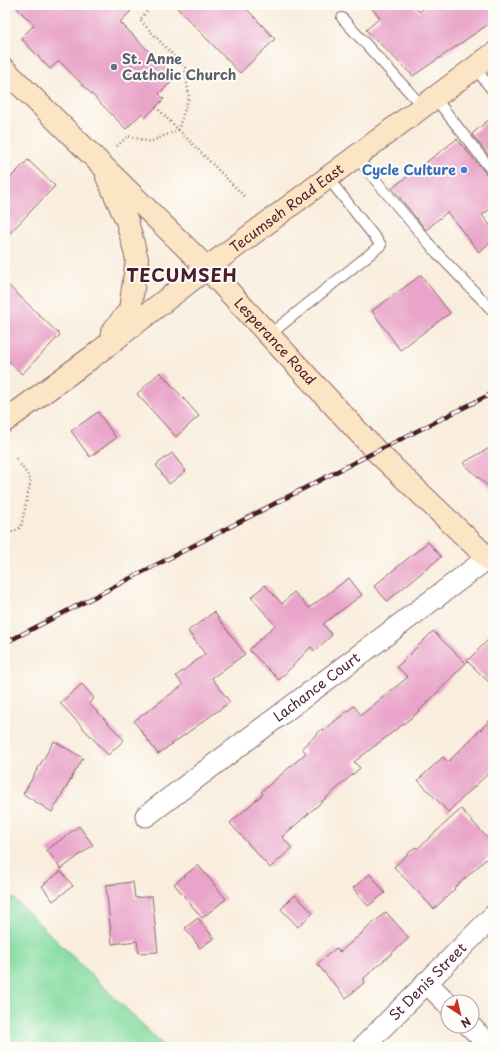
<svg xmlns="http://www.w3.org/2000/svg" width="498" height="1052" font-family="'Playpen Sans',sans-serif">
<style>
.green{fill:#83db9f;stroke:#667d65}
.building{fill:#e9a4c9}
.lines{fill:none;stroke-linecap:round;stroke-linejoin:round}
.lane-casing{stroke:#876769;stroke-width:12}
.street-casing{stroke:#876769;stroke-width:23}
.secondary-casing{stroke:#876769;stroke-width:24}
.path{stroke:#876769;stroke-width:2.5;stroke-dasharray:1 3;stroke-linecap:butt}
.lane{stroke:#fff;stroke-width:10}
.street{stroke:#fff;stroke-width:21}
.secondary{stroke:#fce5c4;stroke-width:22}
.rail-casing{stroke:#4a1f2b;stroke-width:4.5}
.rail{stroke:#fdfcf7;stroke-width:3;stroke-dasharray:9;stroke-linecap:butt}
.worship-dot{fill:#6b7280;stroke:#fdfcf7;stroke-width:1.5}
.shop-dot{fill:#3f7fe0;stroke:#fdfcf7;stroke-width:1.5}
.labels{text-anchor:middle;stroke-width:4;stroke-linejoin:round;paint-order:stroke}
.worship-label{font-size:14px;font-weight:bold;fill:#5b616d;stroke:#fdfcf7;text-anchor:start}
.shop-label{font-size:14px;font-weight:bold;fill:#366cbe;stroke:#fdfcf7;text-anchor:end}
.street-label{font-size:14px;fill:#4a1f2b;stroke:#fdfcf7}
.district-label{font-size:18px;font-weight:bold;letter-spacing:1px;fill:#4a1f2b;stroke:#fdfcf7}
</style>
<rect width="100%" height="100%" fill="#fdfcf7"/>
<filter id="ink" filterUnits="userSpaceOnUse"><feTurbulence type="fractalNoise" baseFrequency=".025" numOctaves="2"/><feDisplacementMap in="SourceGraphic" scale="8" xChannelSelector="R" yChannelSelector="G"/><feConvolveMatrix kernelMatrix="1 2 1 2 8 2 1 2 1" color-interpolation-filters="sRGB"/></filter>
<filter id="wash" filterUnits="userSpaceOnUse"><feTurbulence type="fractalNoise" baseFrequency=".012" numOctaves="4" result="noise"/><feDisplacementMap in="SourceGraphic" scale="16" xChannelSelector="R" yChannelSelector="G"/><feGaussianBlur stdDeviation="0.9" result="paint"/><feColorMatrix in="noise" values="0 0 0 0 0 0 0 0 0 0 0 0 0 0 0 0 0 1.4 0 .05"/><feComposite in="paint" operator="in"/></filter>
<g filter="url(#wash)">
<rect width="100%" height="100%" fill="#f9eddd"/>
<path class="green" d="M5 890 165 1047H5Z"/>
<g id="blocks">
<path class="building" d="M14 5H137L120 22 175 78 159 94 164 99 145 118 142 113 126 129 59 61 50 69 21 38 34 25Z
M174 5H243L275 39 240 73Z
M369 5H413L419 12 428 5H493V21L413 76 366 30 380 18Z
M493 116V161L472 134Z
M457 139 488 176 493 178V207L482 215 493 229V240L479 252 447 212 426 230 392 188Z
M28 160 55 186 5 238V183Z
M421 275 450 313 400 350 372 311Z
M5 282 60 335 22 374 5 358Z
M160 372 199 416 176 437 137 394Z
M98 412 116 438 90 457 71 431Z
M493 446V491L463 463Z
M172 453 186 471 169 484 156 465Z
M428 542 441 557 387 601 374 586Z
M349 578 362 595 323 624 332 635 315 651 311 647 279 680 249 650 275 625 251 597 265 585 282 604 294 592 309 608Z
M214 612 245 654 212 678 230 702 158 754 134 721 183 685 176 676 205 654 188 631Z
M433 631 466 663 415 715 354 762 360 768 282 837 292 848 270 868 230 823 263 794 261 792 306 753 302 748 322 729 324 730 354 706 361 715 408 677 397 667Z
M493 635V686L467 661Z
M82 684 94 698 89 703 124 740 108 755 60 703Z
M493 717V769L448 812 418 780 443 757 448 762Z
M54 741 83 758 52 812 23 794Z
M461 809 493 844V853L454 888 455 889 434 909 394 867 415 847 417 849Z
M79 826 93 845 61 869 47 850Z
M198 865 226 899 202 918 174 884Z
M61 871 73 886 53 901 42 886Z
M370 874 385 893 368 906 353 888Z
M133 882 135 898 152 896 158 952 139 953 137 941 112 944 106 885Z
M295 895 313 913 298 927 281 909Z
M386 912 409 938 363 979 365 982 346 998 317 964 336 948 340 952Z
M198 918 214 938 200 948 185 928Z"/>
</g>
</g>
<g filter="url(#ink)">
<use href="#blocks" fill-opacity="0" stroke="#876769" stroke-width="1"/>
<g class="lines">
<defs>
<path id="lane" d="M342 18 423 107
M475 68 493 91
M435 98 493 172
M356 157 437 253 492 310
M269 335 381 245 328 178"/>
<g id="street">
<path id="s1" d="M146 816 488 558"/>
<path d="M426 982 448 1004"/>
<path d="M470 1026 491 1047"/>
<path id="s2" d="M363 1047 493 916"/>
</g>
<g id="secondary">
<path id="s3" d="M5 70 207 268 377 452 493 563"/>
<path d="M107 177 127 221 137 259 130 310 112 332"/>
<path id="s4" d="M5 421 92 357 207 268 493 54"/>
</g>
</defs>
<use href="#lane" class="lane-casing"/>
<use href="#street" class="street-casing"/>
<use href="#secondary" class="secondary-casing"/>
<path class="path" d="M156 107 244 196
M117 146 128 136 150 142 178 130 189 97 185 68 140 20 152 5
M5 536 21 527 31 480 15 457"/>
<use href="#lane" class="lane"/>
<use href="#street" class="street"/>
<use href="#secondary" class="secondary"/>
<defs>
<path id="rail" d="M5 643 359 460 493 393"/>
</defs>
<use href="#rail" class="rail-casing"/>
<use href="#rail" class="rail"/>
</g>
</g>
<circle class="worship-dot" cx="114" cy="67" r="4"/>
<circle class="shop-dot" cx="464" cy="170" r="4"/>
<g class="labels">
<g class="worship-label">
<text x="122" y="64">St. Anne<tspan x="122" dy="16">Catholic Church</tspan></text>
</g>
<g class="shop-label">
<text x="456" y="175">Cycle Culture</text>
</g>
<g class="street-label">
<text dy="5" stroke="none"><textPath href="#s4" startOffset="353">Tecumseh Road East</textPath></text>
<text dy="5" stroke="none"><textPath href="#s3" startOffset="383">Lesperance Road</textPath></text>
<text dy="5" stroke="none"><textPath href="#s1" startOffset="214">Lachance Court</textPath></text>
<text dy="5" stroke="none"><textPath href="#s2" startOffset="92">St Denis Street</textPath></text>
</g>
<g class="district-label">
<text x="182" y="282">TECUMSEH</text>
</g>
</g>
<rect width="498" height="1052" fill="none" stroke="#fdfcf7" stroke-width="20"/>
<g transform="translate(460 1014) rotate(145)"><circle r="19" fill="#fdfcf7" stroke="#b5a4a5"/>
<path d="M0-3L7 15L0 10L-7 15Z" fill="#c8321e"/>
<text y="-6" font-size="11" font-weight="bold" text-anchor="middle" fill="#4a1f2b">N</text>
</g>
</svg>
